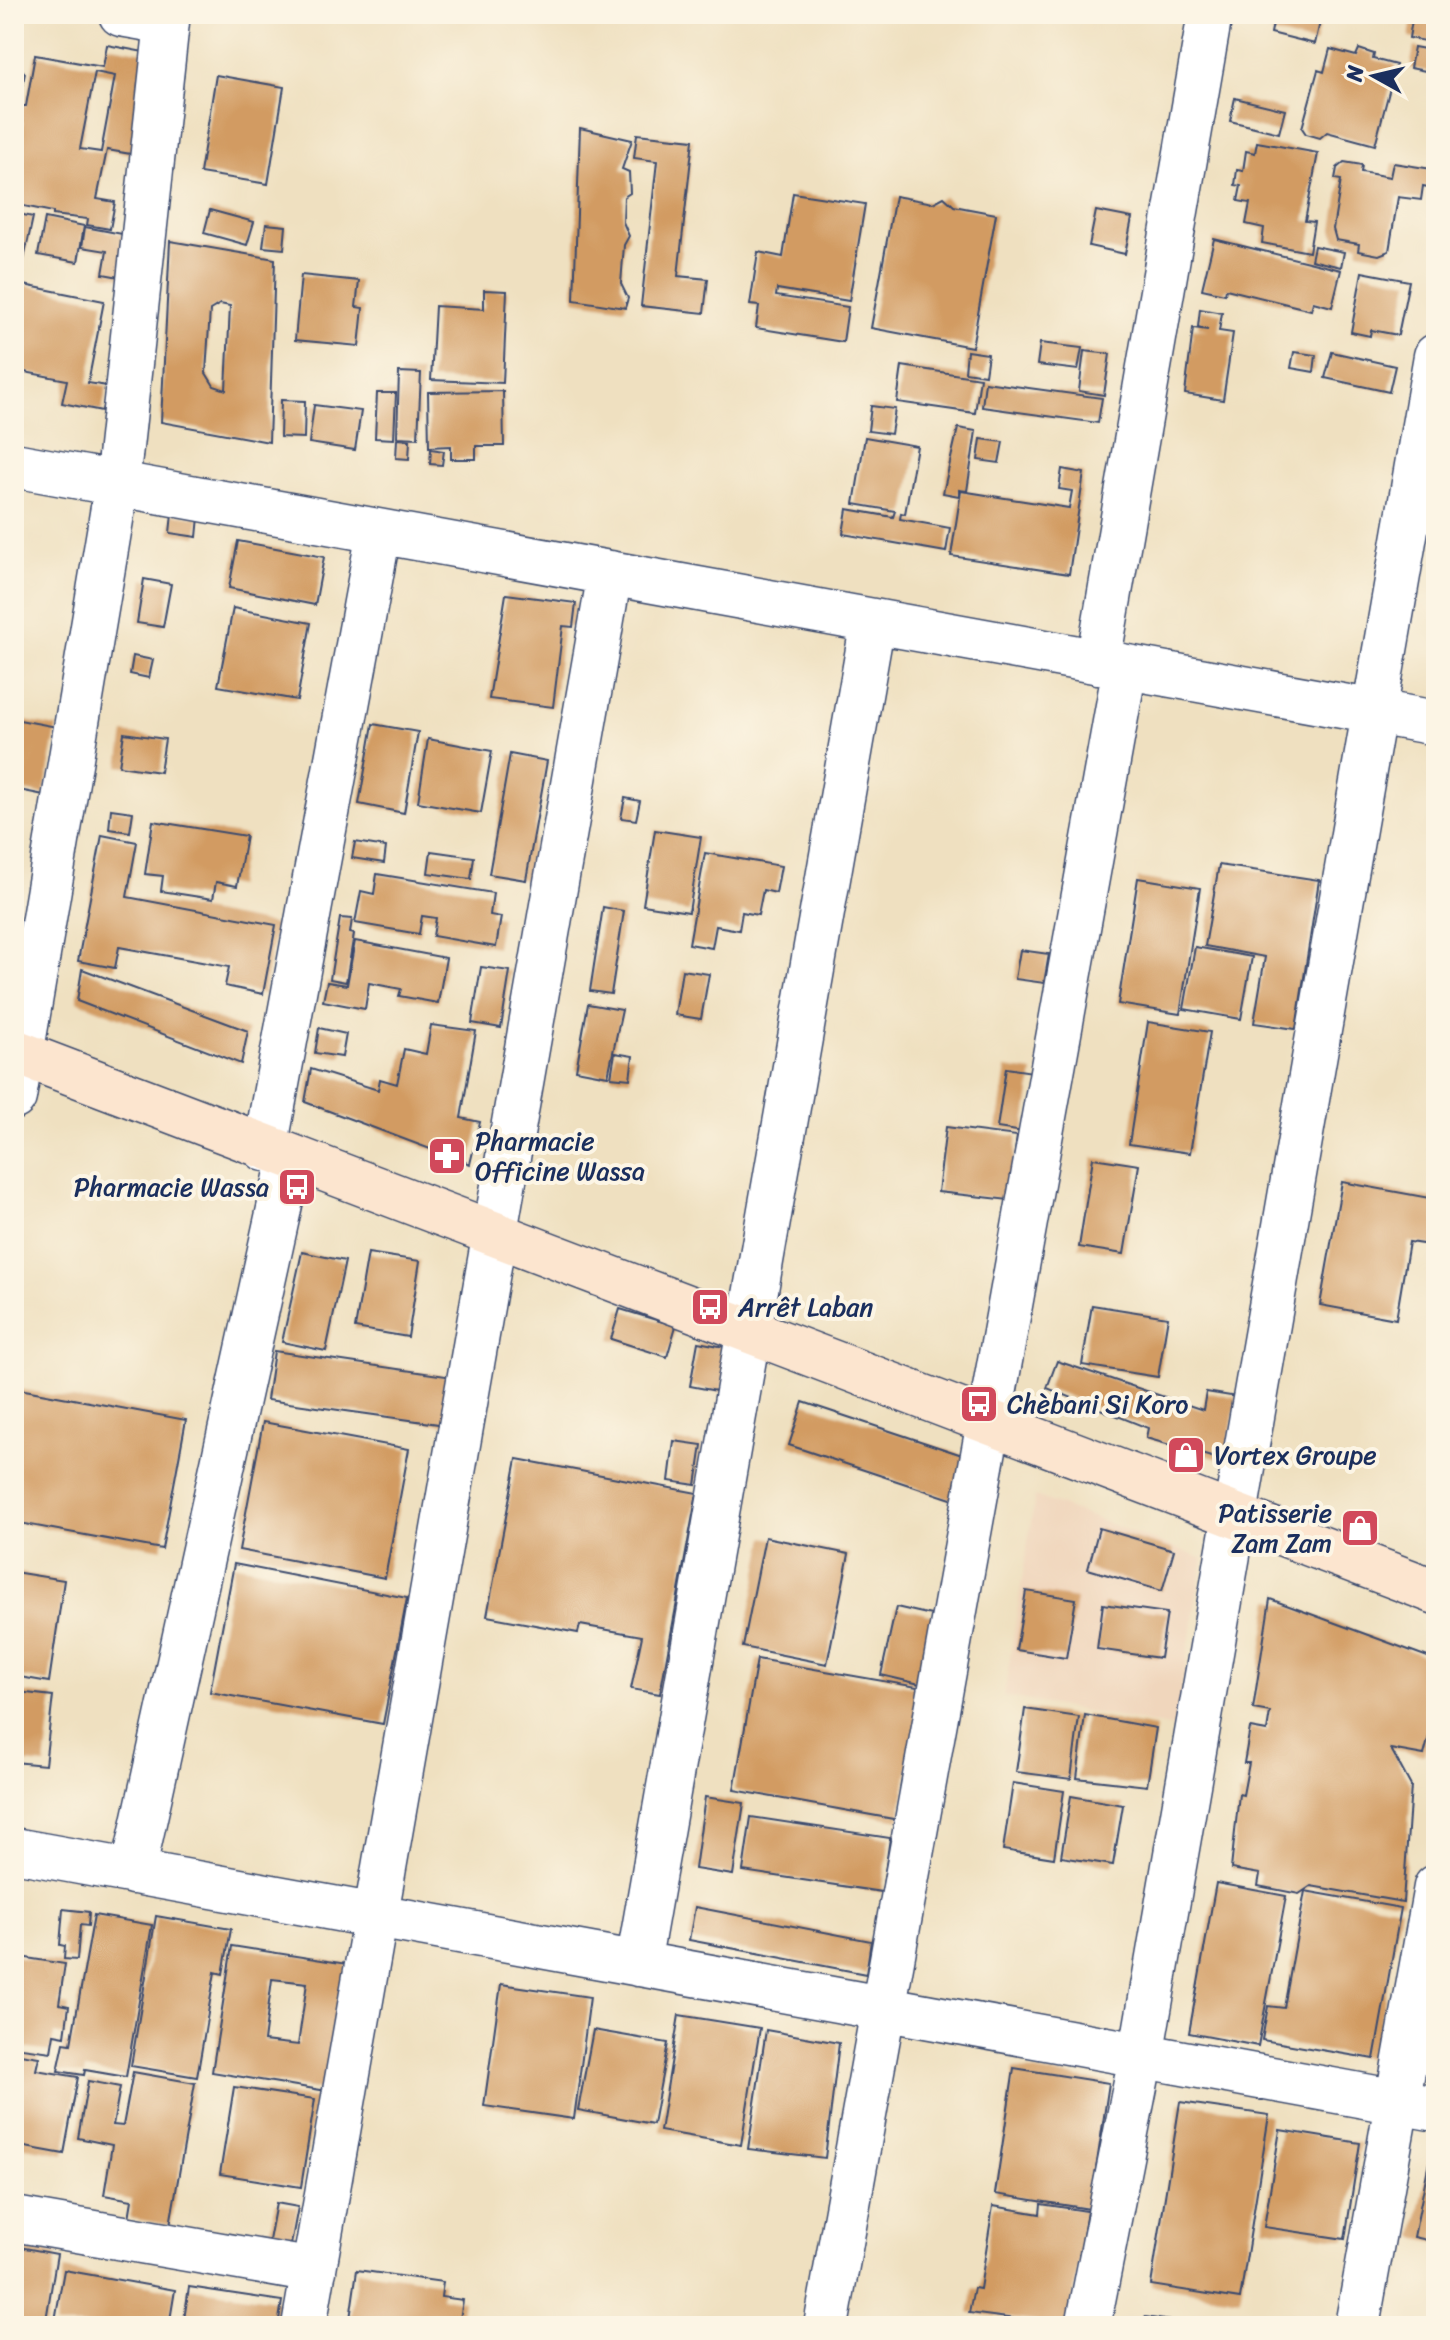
<svg xmlns="http://www.w3.org/2000/svg" width="1450" height="2340" font-family="Sriracha,sans-serif">
<style>
.built{fill:#f0d6bc}
.building{fill:#d29b62;fill-rule:evenodd}
.lines{fill:none;stroke-linecap:round;stroke-linejoin:round}
.street-casing{stroke:#3b4a6d;stroke-width:47}
.secondary-casing{stroke:#3b4a6d;stroke-width:47}
.street{stroke:#fff;stroke-width:44}
.secondary{stroke:#fce5cf;stroke-width:44}
.labels{text-anchor:middle;stroke-width:8;stroke-linejoin:round;paint-order:stroke}
.poi-label{font-size:26px;fill:#1b2f5e;stroke:#fcf5e5;text-anchor:start}
</style>
<rect width="100%" height="100%" fill="#fcf5e5"/>
<filter id="ink" filterUnits="userSpaceOnUse"><feTurbulence type="fractalNoise" baseFrequency=".0125" numOctaves="2"/><feDisplacementMap in="SourceGraphic" scale="16" xChannelSelector="R" yChannelSelector="G"/><feConvolveMatrix kernelMatrix="1 2 1 2 8 2 1 2 1" color-interpolation-filters="sRGB"/></filter>
<filter id="wash" filterUnits="userSpaceOnUse"><feTurbulence type="fractalNoise" baseFrequency=".006" numOctaves="4" result="noise"/><feDisplacementMap in="SourceGraphic" scale="32" xChannelSelector="R" yChannelSelector="G"/><feGaussianBlur stdDeviation="1.8" result="paint"/><feColorMatrix in="noise" values="0 0 0 0 0 0 0 0 0 0 0 0 0 0 0 0 0 1.4 0 .05"/><feComposite in="paint" operator="in"/></filter>
<g filter="url(#wash)">
<rect width="100%" height="100%" fill="#efe0c0"/>
<path class="built" d="M1035 1496 1203 1559 1175 1728 1004 1696Z"/>
<g id="blocks">
<path class="building" d="M1275 14 1320 22 1315 44 1271 33Z
M1413 14H1436V43L1409 38Z
M107 45 149 53 131 154 107 150 97 199 115 202 110 229 87 225 88 219 53 215V212L14 204V170L23 122 19 121 23 106H26L35 55 103 67ZM95 72 115 76 101 152 80 149Z
M1414 47 1436 51V73L1410 68Z
M1330 49 1356 56 1359 49 1374 54 1373 59 1396 65 1375 145 1327 132 1320 138 1306 134 1302 128 1318 70 1324 72Z
M14 61 25 73 15 121H14Z
M216 75 284 87 268 184 200 173Z
M1235 98 1285 110 1279 133 1230 121Z
M580 128 632 140 622 169 629 172 630 193 624 197 623 222 629 236 624 245 621 284 628 298 625 308 574 300Z
M637 134 693 140 678 276 708 279 704 313 641 306 657 161 634 158Z
M1257 142 1318 153 1305 221 1314 222 1309 252 1262 243 1264 228 1246 224 1250 203 1238 201 1241 186 1235 185 1237 170 1243 171 1246 151 1255 153Z
M1344 162 1362 165 1361 172 1390 177 1393 163 1432 169 1428 187 1423 186 1421 200 1398 197 1389 251 1379 255 1358 251 1359 244 1336 240 1333 229 1341 180 1335 179 1337 168Z
M793 193 865 204 849 301 777 289 776 296 848 307 843 342 756 328 759 306 750 305 758 252 783 257Z
M895 196 933 203 944 197 954 206 996 214 972 347 871 328Z
M210 210 254 222 247 245 204 233Z
M1096 211 1132 218 1125 254 1089 246Z
M14 213 33 217 23 264 14 262Z
M45 218 84 226 78 262 38 255Z
M266 224 286 226 284 249 263 247Z
M85 227 133 236 125 278 103 274 107 251 82 247Z
M1214 239 1341 270 1332 307 1313 302 1311 310 1226 289 1225 294 1202 289Z
M170 241 275 259 269 442 161 422ZM220 304 230 306 226 390 214 386 206 373 210 310Z
M1314 246 1344 252 1341 267 1311 260Z
M1362 272 1409 281 1398 335 1371 330 1370 336 1351 332Z
M301 275 359 281 356 307 363 308 359 346 295 340Z
M14 283 104 301 88 383 107 386 102 411 62 403 67 380 14 370Z
M484 290 507 291 503 383 431 380 435 306 484 309Z
M1200 309 1222 313 1219 331 1233 333 1223 400 1185 394 1193 328 1208 330 1198 327Z
M1040 343 1082 348 1078 370 1037 365Z
M967 351 988 354 985 375 965 372Z
M1084 351 1110 354 1104 395 1079 391Z
M1294 352 1316 355 1314 372 1291 368Z
M1332 352 1395 366 1389 392 1325 378Z
M902 366 980 378 975 413 897 402Z
M399 372 421 373 418 438 397 437Z
M985 382 1102 398 1098 423 982 407Z
M503 391 504 446H476V459H451V446L429 447 428 392Z
M377 393H396L394 439 375 438Z
M281 400 305 401 304 438 280 437Z
M314 405 361 411 355 450 309 443Z
M871 406 895 409 891 434 868 431Z
M958 428 976 431 967 491 959 490V496L943 493Z
M865 437 917 446 905 514 901 513 900 519 950 528 946 552 843 534 847 509 893 517 895 511 854 504Z
M397 439 410 440 409 459 396 458Z
M981 439 1003 442 999 463 978 460Z
M431 449 444 451 442 465 430 464Z
M1062 469 1084 473 1069 574 951 556 961 491 1069 508 1072 491 1059 489Z
M172 514 199 517 197 537 170 533Z
M238 541 324 557 315 605 229 588Z
M144 579 171 584 163 627 137 623Z
M506 594 576 603 573 627 563 626 553 707 489 699Z
M233 608 311 623 297 700 218 686Z
M133 656 153 660 149 678 130 674Z
M14 719 57 727 44 795 14 789Z
M373 724 418 732 404 813 359 804Z
M124 733 165 739 160 772 119 766Z
M428 739 492 751 481 813 418 802Z
M510 754 547 761 526 880 489 874Z
M625 798 640 801 636 820 621 818Z
M111 809 133 812 130 832 109 829Z
M153 821 246 836 237 886 216 882 213 899 161 891 163 876 145 874Z
M655 830 701 837 689 912 643 905Z
M102 835 137 842 127 897 276 925 263 994 225 986 229 967 119 947 115 968 78 961Z
M355 842 386 847 384 863 352 858Z
M431 851 474 857 471 879 428 873Z
M705 853 781 866 776 893 763 890 758 915 742 912 739 930 716 926 712 948 689 944Z
M1219 865 1319 880 1296 1029 1254 1023 1265 957 1205 946Z
M377 874 493 893 490 915 501 917 496 947 433 936 436 918 422 916 419 934 355 923 361 891 374 894Z
M1138 878 1200 888 1180 1014 1118 1004Z
M603 907 624 911 611 994 590 991Z
M340 918 352 919 350 933 354 934 346 982 330 979Z
M355 941 446 958 438 1003 399 996 401 989 369 983 365 1009 323 1001 327 982 347 985Z
M1195 947 1252 957 1241 1019 1184 1009Z
M1020 950 1049 954 1044 983 1015 979Z
M481 967 510 971 501 1028 472 1023Z
M82 969 248 1031 241 1064 77 1001Z
M682 970 709 974 701 1019 675 1015Z
M588 1004 622 1010 608 1076 576 1070Z
M1148 1022 1210 1032 1190 1153 1129 1144Z
M431 1025 476 1031 461 1118 480 1122 470 1164 305 1102 311 1069 378 1090 380 1079 397 1084 404 1049 426 1054Z
M319 1028 346 1034 342 1057 315 1053Z
M615 1053 633 1056 630 1079 611 1077Z
M1006 1068 1033 1072 1024 1132 997 1128Z
M946 1127 1017 1136 1009 1200 938 1192Z
M1093 1158 1139 1165 1124 1254 1079 1247Z
M1342 1182 1435 1199 1436 1246 1409 1242 1396 1319 1320 1305Z
M302 1252 345 1261 326 1351 282 1342Z
M368 1253 420 1261 408 1337 355 1328Z
M1092 1305 1168 1317 1158 1377 1082 1365Z
M620 1309 676 1326 667 1357 611 1339Z
M698 1342 730 1348 722 1392 690 1386Z
M274 1351 453 1377 446 1425 267 1400Z
M1057 1361 1203 1410 1206 1392 1237 1397 1225 1461 1146 1438 1148 1428 1047 1388Z
M14 1388 186 1420 162 1549 14 1522Z
M803 1402 971 1458 957 1501 789 1445Z
M263 1422 409 1449 385 1578 239 1550Z
M674 1441 702 1445 696 1485 669 1481Z
M517 1459 697 1493 660 1694 631 1689 642 1636 580 1625 578 1633 487 1616Z
M1099 1528 1174 1550 1162 1591 1088 1569Z
M765 1537 849 1554 827 1664 743 1647Z
M234 1564 407 1598 383 1724 210 1692Z
M14 1572 64 1580 49 1682 14 1676Z
M1026 1591 1076 1599 1066 1658 1016 1650Z
M1270 1599 1436 1660V1710L1424 1755 1391 1749 1411 1786 1403 1902 1311 1886 1299 1894 1258 1886 1260 1874 1231 1869 1239 1794 1243 1795 1249 1763H1244L1250 1728 1267 1731 1270 1712 1253 1709Z
M1103 1604 1167 1613 1160 1658 1097 1649Z
M896 1607 940 1617 924 1685 881 1675Z
M757 1659 923 1688 899 1820 734 1790Z
M17 1692 53 1696 45 1765 14 1762Z
M1025 1709 1079 1717 1071 1779 1016 1772Z
M1085 1715 1156 1728 1147 1786 1077 1778Z
M1013 1783 1064 1791 1054 1858 1003 1850Z
M1071 1796 1123 1805 1113 1865 1061 1857Z
M705 1797 744 1803 733 1875 695 1869Z
M751 1817 890 1838 882 1892 743 1871Z
M1216 1883 1286 1896 1258 2046 1189 2033Z
M1305 1891 1401 1908 1374 2059 1262 2040 1268 2006 1284 2008Z
M695 1907 871 1941 866 1974 689 1940Z
M63 1909 89 1912 88 1926 80 1925 77 1960 64 1959 65 1946 60 1945Z
M94 1915 152 1925 126 2077 85 2070 84 2075 58 2071 64 2043 71 2044Z
M156 1916 231 1929 223 1974 215 1972 197 2077 131 2066Z
M232 1946 347 1964 327 2091 212 2072ZM272 1979 307 1983 298 2045 264 2041Z
M14 1956 65 1964 59 2004 69 2006 65 2036 54 2034 51 2052 14 2047Z
M501 1984 590 1997 574 2119 484 2106Z
M679 2015 760 2028 741 2145 660 2131Z
M593 2030 668 2043 653 2124 578 2110Z
M766 2030 839 2043 825 2158 748 2149Z
M14 2053 39 2057 36 2070 78 2077 64 2154 14 2145Z
M1014 2068 1109 2083 1090 2209 995 2194Z
M133 2072 195 2083 170 2225 129 2218 132 2200 104 2195 112 2145 78 2138 88 2081 120 2087 113 2125 123 2126Z
M234 2087 315 2099 301 2187 220 2174Z
M1180 2102 1269 2115 1240 2299 1151 2285Z
M1280 2130 1360 2143 1345 2239 1264 2227Z
M1432 2147H1436V2242L1414 2237Z
M276 2203 298 2207 290 2250 268 2246Z
M1041 2204 1087 2211 1069 2326 969 2313 974 2288 980 2289 993 2206 1040 2214Z
M14 2246 57 2254 45 2326H14Z
M64 2270 175 2290 169 2326H54Z
M357 2270 443 2282 441 2297 463 2300 459 2326H349Z
M189 2287 282 2301 278 2326H183Z
M1145 2317 1190 2324V2326H1144Z"/>
</g>
</g>
<g filter="url(#ink)">
<use href="#blocks" fill-opacity="0" stroke="#3b4a6d" stroke-width="2"/>
<g class="lines">
<defs>
<path id="street" d="M14 465 1436 723
M1098 662 1210 14
M14 1097 117 484 167 22 121 14
M265 1149 379 532
M14 1850 1436 2109
M133 1872 290 1159
M638 1964 873 621
M14 2219 314 2271
M304 2326 610 573
M826 2326 1125 667
M1088 2326 1141 2056 1436 356
M1357 2326 1436 1887"/>
<path id="secondary" d="M14 1051 1436 1592"/>
</defs>
<use href="#street" class="street-casing"/>
<use href="#secondary" class="secondary-casing"/>
<use href="#street" class="street"/>
<use href="#secondary" class="secondary"/>
</g>
</g>
<defs>
<symbol id="pharmacy-square" viewBox="-11 -11 22 22"><rect x="-9" y="-9" width="18" height="18" rx="4" fill="#d1495b" stroke="#fcf5e5"/><path d="M-2-6h4v4h4v4h-4v4h-4v-4h-4v-4h4Z" fill="#fff"/></symbol>
<symbol id="bus-square" viewBox="-11 -11 22 22"><rect x="-9" y="-9" width="18" height="18" rx="4" fill="#d1495b" stroke="#fcf5e5"/><path d="M-5-6H5V4H4V6H2V4H-2V6H-4V4H-5ZM-3.5-4V0h7V-4ZM-3.5 1.2v1.5H-2V1.2ZM2 1.2v1.5H3.5V1.2Z" fill="#fff"/></symbol>
<symbol id="shop-square" viewBox="-11 -11 22 22"><rect x="-9" y="-9" width="18" height="18" rx="4" fill="#d1495b" stroke="#fcf5e5"/><path d="M-5-2.5h2.3a2.7 3.5 0 0 1 5.4 0H5L5.5 6h-11ZM-1.5-2.5h3a1.5 2.3 0 0 0-3 0Z" fill="#fff"/></symbol>
</defs>
<g fill-rule="evenodd">
<use href="#pharmacy-square" x="425" y="1134" width="44" height="44"/>
<use href="#bus-square" x="275" y="1165" width="44" height="44"/>
<use href="#bus-square" x="688" y="1285" width="44" height="44"/>
<use href="#bus-square" x="957" y="1382" width="44" height="44"/>
<use href="#shop-square" x="1164" y="1433" width="44" height="44"/>
<use href="#shop-square" x="1338" y="1506" width="44" height="44"/>
</g>
<g class="labels">
<g class="poi-label">
<text x="475" y="1150">Pharmacie<tspan x="475" dy="30">Officine Wassa</tspan></text>
<text x="269" y="1196" text-anchor="end">Pharmacie Wassa</text>
<text x="738" y="1316">Arrêt Laban</text>
<text x="1007" y="1413">Chèbani Si Koro</text>
<text x="1214" y="1464">Vortex Groupe</text>
<text x="1332" y="1522" text-anchor="end">Patisserie<tspan x="1332" dy="30">Zam Zam</tspan></text>
</g>
</g>
<rect width="1450" height="2340" fill="none" stroke="#fcf5e5" stroke-width="48"/>
<g transform="translate(1374 76) rotate(278)" stroke="#fcf5e5" stroke-width="6" paint-order="stroke">
<path d="M0-6L14 30L0 20L-14 30Z" fill="#1b2f5e"/>
<text y="-12" font-size="22" font-weight="bold" text-anchor="middle" fill="#1b2f5e">N</text>
</g>
</svg>
